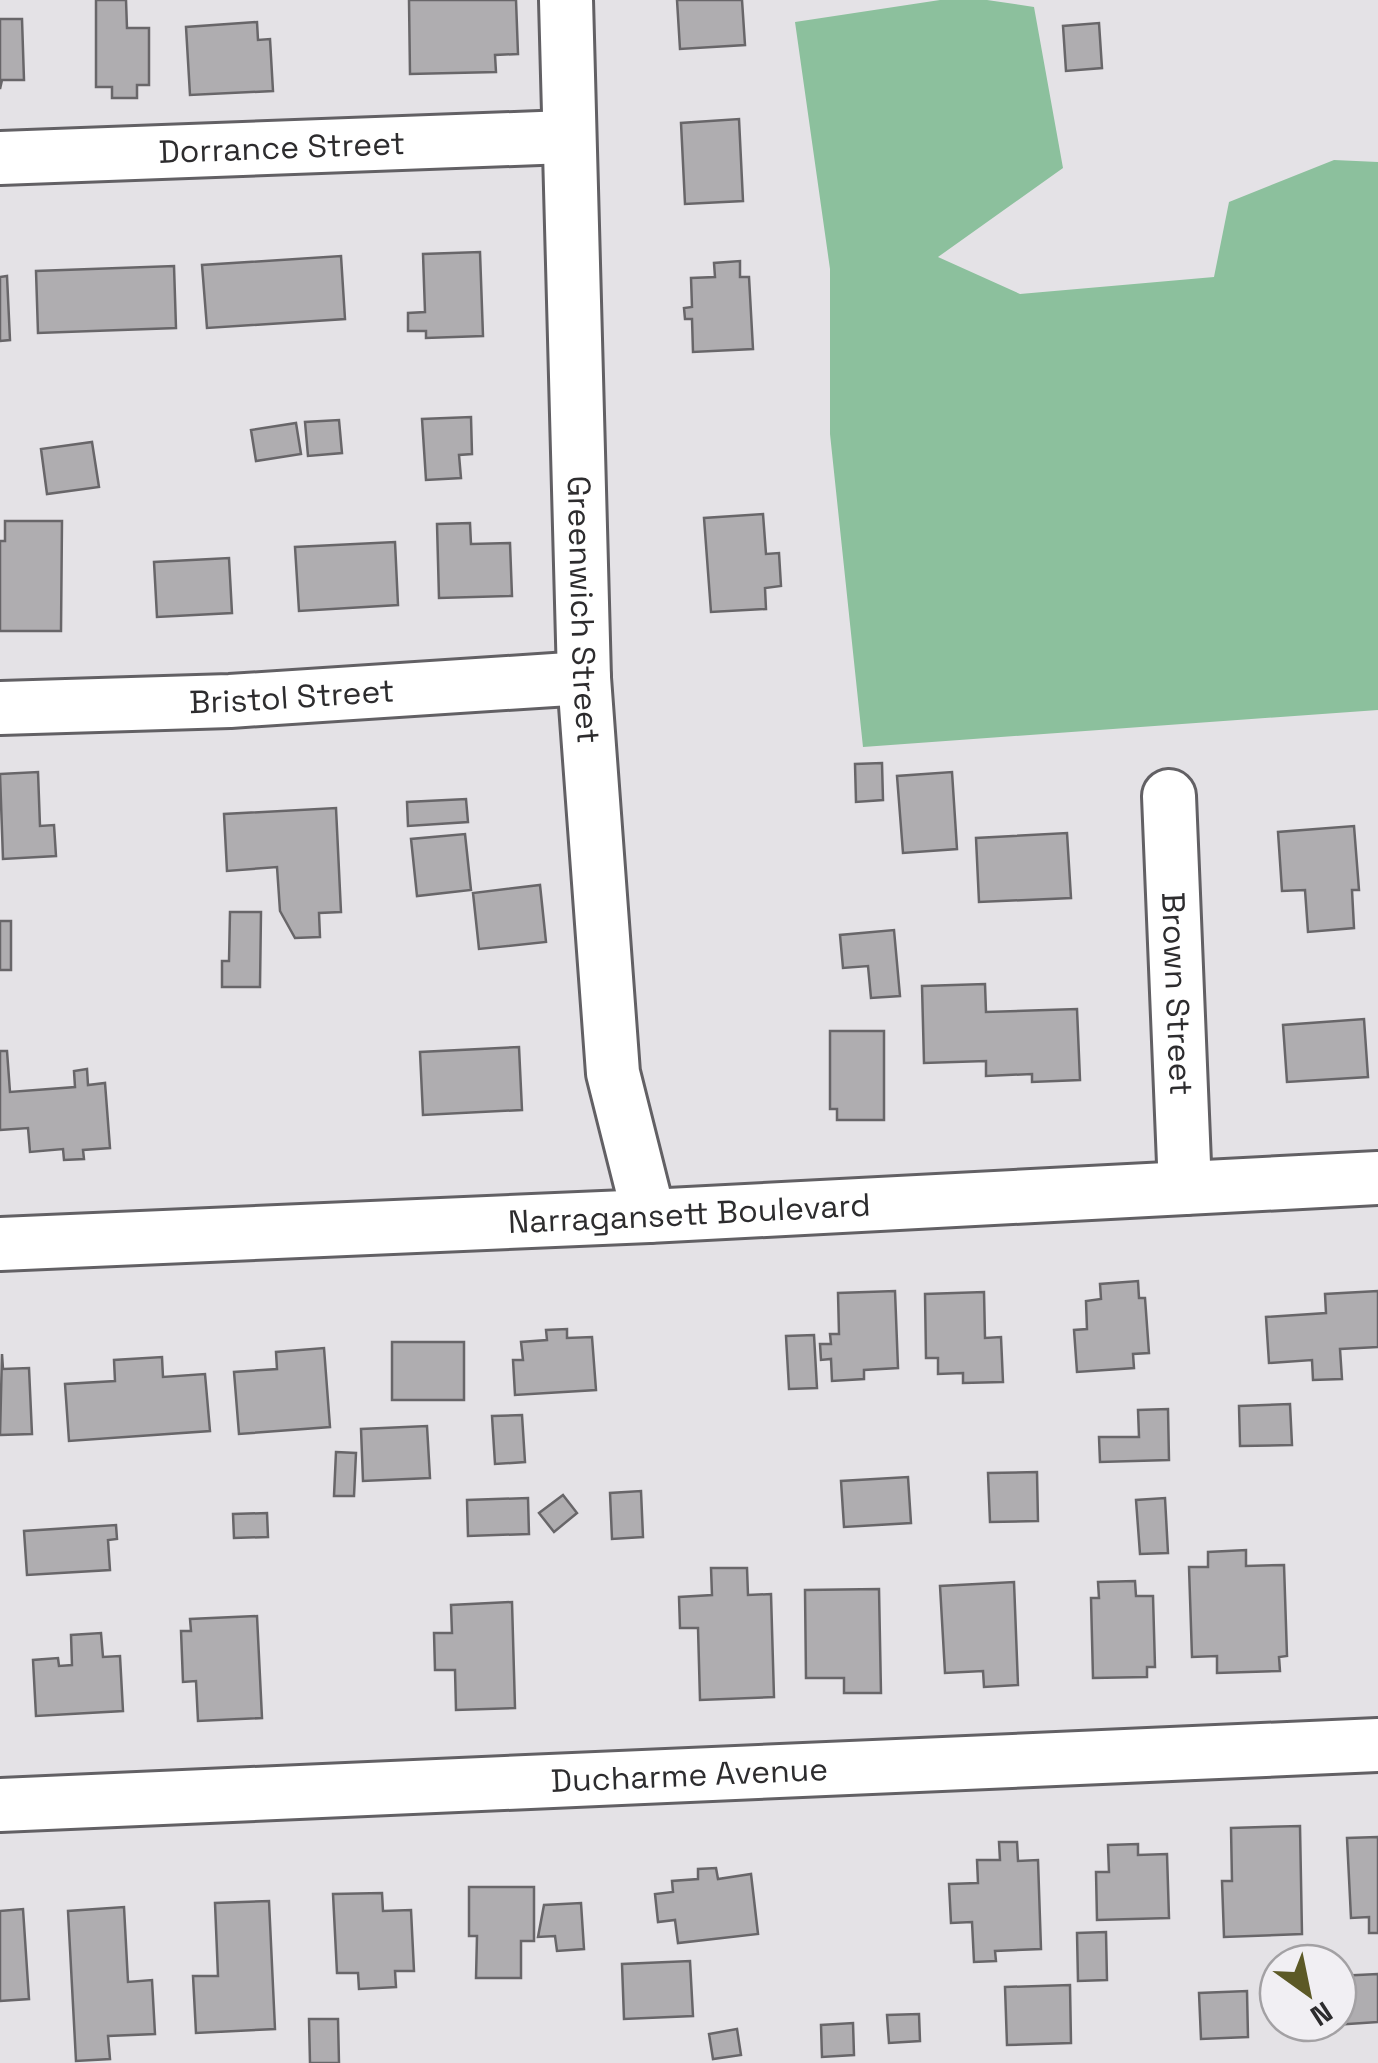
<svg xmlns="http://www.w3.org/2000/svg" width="1378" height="2063" font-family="'Space Grotesk',sans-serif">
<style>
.green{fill:#8cc09d}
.building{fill:#afadb0;stroke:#686669;stroke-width:2.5}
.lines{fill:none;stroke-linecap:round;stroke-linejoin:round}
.minor-casing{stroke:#626064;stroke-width:58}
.minor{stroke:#fff;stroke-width:52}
.labels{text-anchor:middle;stroke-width:10;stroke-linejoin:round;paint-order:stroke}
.street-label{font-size:32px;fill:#2d2c2e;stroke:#f1eff3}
</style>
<rect width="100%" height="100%" fill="#e4e2e6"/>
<path class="green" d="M940 0H987L1034 7 1063 168 938 257 1020 294 1214 277 1229 202 1334 160 1378 162V710L863 747 830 434V269L795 22Z"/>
<path class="building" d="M96 0H126L127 28H149V85H137V98H112V87H96Z
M409 0H516L518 54 495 55 496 72 410 74Z
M677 0H742L745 45 680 49Z
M0 19H22L24 80H2L0 89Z
M257 22 258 40 270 39 273 91 190 95 186 27Z
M1099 23 1102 68 1066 71 1063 26Z
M739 119 743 201 685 204 681 123Z
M480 252 483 336 426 338V331H408V313L425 312 423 254Z
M341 256 345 319 207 328 202 265Z
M740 261V277H749L753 349 693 352 692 319H685L684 308 692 307 691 278 715 277 714 263Z
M174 266 176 328 38 333 36 271Z
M7 276 10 340 0 341V277Z
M471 417 472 454 459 455 461 478 426 480 422 419Z
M339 420 342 453 308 456 305 422Z
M296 423 301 454 256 461 251 430Z
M92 442 99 487 47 494 41 449Z
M763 514 766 554 779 553 781 586 765 588 766 609 711 612 704 518Z
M5 521H62L61 631H0V541H5Z
M470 523 471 544 510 543 512 596 439 598 437 524Z
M395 542 398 605 299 611 295 547Z
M229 558 232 613 157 617 154 562Z
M882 763 883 800 856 802 855 764Z
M38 772 40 826 54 825 56 856 3 859 0 774Z
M952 772 957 849 903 853 897 776Z
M466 799 468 822 408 826 407 802Z
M336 808 341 912 319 913 320 937 295 938 280 911 277 867 227 871 224 814Z
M1354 826 1359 890H1352L1354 928 1308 932 1305 890 1282 891 1278 832Z
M1067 833 1071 898 979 902 976 838Z
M465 834 471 890 417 896 411 839Z
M540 885 546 942 479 949 473 893Z
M230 912H261L260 987H222V961H229Z
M0 921H11V970H0Z
M894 930 900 996 871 998 868 966 843 968 840 935Z
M985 984 986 1012 1077 1009 1080 1080 1032 1082V1074L986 1076V1061L924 1063 922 986Z
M1364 1019 1368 1077 1287 1082 1283 1025Z
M830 1031H884V1120H837V1109H830Z
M519 1047 522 1110 423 1115 420 1052Z
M0 1051H7L10 1092 75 1087 74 1071 87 1069 88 1085 105 1083 110 1148 83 1150 84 1159 64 1160 63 1149 30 1152 28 1128 0 1130Z
M1138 1281 1139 1298H1145L1149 1353 1133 1354 1134 1368 1077 1372 1074 1330 1087 1329 1086 1301 1101 1299 1100 1284Z
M895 1291 898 1368 864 1370V1379L832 1381 831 1359 821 1360 820 1344H831L830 1334H839L838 1293Z
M1378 1291V1347L1340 1349 1342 1379 1313 1380 1312 1360 1269 1363 1266 1317 1326 1313 1325 1294Z
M984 1292 985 1338 1001 1337 1003 1382 963 1383V1373L938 1374V1358H926L925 1294Z
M567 1329V1338L592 1337 596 1390 515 1395 513 1360H523L521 1342 547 1340 546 1330Z
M814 1335 817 1388 789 1389 786 1336Z
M392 1342H464V1400H392Z
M324 1348 330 1427 239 1434 234 1372 277 1369 276 1352Z
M2 1354 3 1369 29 1368 32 1434 0 1435Z
M162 1357 163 1377 205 1374 210 1431 69 1441 65 1384 115 1381 114 1360Z
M1290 1404 1292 1445 1240 1446 1239 1406Z
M1168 1409 1169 1460 1100 1462 1099 1437H1139L1138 1410Z
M522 1415 525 1462 495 1464 492 1416Z
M427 1426 430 1478 363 1481 361 1429Z
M336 1452 356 1453 354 1496H334Z
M1037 1472 1038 1521 990 1522 988 1473Z
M908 1477 911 1523 844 1527 841 1481Z
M641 1491 643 1537 612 1539 610 1493Z
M563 1495 577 1513 554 1532 539 1513Z
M528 1498 529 1534 468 1536 467 1500Z
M1165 1498 1168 1553 1140 1554 1136 1500Z
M267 1513 268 1537 234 1538 233 1514Z
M116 1525 117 1539 108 1540 110 1570 27 1575 24 1531Z
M1246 1550V1566L1284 1565 1287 1656 1279 1657 1280 1671 1217 1673V1656L1192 1657 1189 1567H1208V1552Z
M711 1568H747L748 1595 771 1594 774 1697 700 1700 698 1628H680L679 1597 712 1595Z
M1135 1581 1136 1596H1153L1155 1667H1147V1677L1093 1678 1091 1598H1099L1098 1582Z
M1014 1582 1018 1685 984 1687 983 1671 945 1673 940 1586Z
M879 1589 881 1693H844V1678H806L805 1590Z
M512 1602 515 1708 456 1710 455 1670H435L434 1633H452L451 1605Z
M257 1616 262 1718 198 1721 196 1681 183 1682 181 1631H191L190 1619Z
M101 1633 103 1657 120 1656 123 1711 36 1716 33 1660 58 1658 59 1666 72 1665 71 1635Z
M1300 1826 1302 1934 1224 1937 1222 1881H1232L1231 1828Z
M1378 1837V1933H1369V1917L1351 1918 1347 1838Z
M999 1842H1017L1018 1861 1038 1860 1041 1949 995 1951 996 1961 974 1962 972 1922 951 1923 949 1884 978 1883 977 1860H1000Z
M1138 1844V1855L1167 1854 1169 1918 1097 1920 1096 1872H1109L1108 1845Z
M716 1868 718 1879 751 1874 758 1934 678 1943 675 1920 658 1922 655 1894 673 1892 672 1881 698 1879V1869Z
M469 1887H534V1941H521V1978H476L477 1936H469Z
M382 1893 383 1911 411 1910 414 1971H395L396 1987 359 1989 358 1973H337L333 1894Z
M269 1901 275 2029 196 2033 193 1976H218L215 1903Z
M581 1903 584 1949 557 1951 555 1936 538 1937 544 1905Z
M124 1907 128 1982 152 1980 155 2034 108 2036 110 2059 76 2061 68 1911Z
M23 1909 29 1999 0 2001V1911Z
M1106 1932 1107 1980 1078 1981 1077 1933Z
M690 1961 693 2016 624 2019 622 1964Z
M1378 1974V2022L1333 2025 1338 2023V1976Z
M1070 1985 1071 2043 1007 2045 1005 1987Z
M1247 1991 1248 2037 1201 2039 1199 1993Z
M919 2014 920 2041 889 2043 887 2015Z
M309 2019H338L339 2063H310Z
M853 2023 854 2055 822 2057 821 2025Z
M737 2029 741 2055 713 2059 709 2034Z"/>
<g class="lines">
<defs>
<g id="minor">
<path id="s1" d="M566 0 584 678 613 1073 649 1216"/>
<path id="s2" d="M0 158 566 137"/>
<path id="s3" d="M0 708 230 701 584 678"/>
<path id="s4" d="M1169 796 1185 1188"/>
<path id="s5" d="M0 1244 649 1216 1378 1178"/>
<path id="s6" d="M0 1805 1378 1745"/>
</g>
</defs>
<use href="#minor" class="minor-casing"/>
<use href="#minor" class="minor"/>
</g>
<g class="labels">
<g class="street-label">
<text dy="11" stroke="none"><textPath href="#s2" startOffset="282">Dorrance Street</textPath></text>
<text dy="11" stroke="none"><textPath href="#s1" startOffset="610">Greenwich Street</textPath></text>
<text dy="11" stroke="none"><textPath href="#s3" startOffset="292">Bristol Street</textPath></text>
<text dy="11" stroke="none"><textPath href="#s4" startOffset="198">Brown Street</textPath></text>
<text dy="11" stroke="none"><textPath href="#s5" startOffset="690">Narragansett Boulevard</textPath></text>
<text dy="11" stroke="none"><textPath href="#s6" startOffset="690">Ducharme Avenue</textPath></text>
</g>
</g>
<g transform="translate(1308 1993) rotate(147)"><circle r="48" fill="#f1eff3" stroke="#a3a1a4" stroke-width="2.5"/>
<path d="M0-8L18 38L0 25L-18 38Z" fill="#5c5926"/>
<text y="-15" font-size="28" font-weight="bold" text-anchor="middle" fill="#2d2c2e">N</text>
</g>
</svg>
